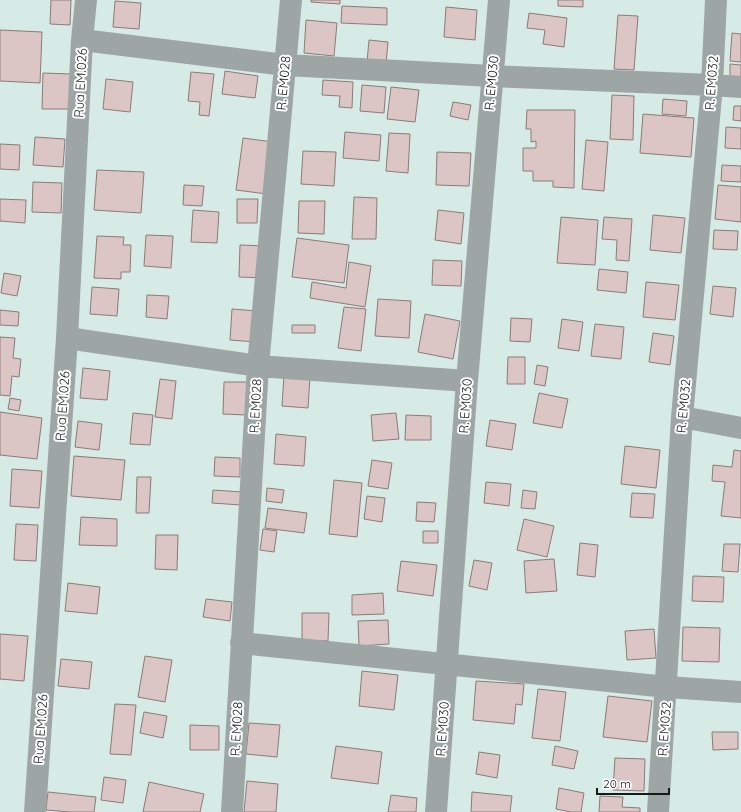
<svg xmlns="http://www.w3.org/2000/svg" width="741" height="812" font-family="Quicksand,sans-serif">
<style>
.building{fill:#dbc6c5;stroke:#8d7a79}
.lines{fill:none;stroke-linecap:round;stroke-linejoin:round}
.minor{stroke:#9da6a4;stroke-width:22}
.labels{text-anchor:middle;stroke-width:4;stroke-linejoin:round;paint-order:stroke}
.street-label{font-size:13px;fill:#141c1a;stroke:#fff}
</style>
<rect width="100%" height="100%" fill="#d6ebe5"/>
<path class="building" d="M51 0H71L70 25 50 24Z
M311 0H340V4L311 2Z
M558 0H583V7L558 6Z
M115 1 141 3 139 29 113 27Z
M342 6 387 8V25L341 23Z
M446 7 477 10 475 40 444 37Z
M529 13 567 18 564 47 543 44 545 30 527 28Z
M618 15 638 16 634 70 614 69Z
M306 20 337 23 334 56 304 53Z
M0 30 42 32 40 83 0 81Z
M732 33 741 34V62L730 61Z
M369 40 388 42 386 64 367 62Z
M730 64 741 65V78H730Z
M225 71 258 76 255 98 222 94Z
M191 72 214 74 209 116 199 115 200 102 188 101Z
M43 73 71 74 70 109H42Z
M106 79 133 82 130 112 103 109Z
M323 80 353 82 352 108 339 107 340 96 322 95Z
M362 85 386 87 384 113 360 111Z
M391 87 419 90 415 122 387 119Z
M612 95 634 96 633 140 610 139Z
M663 99 687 101 686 116 662 114Z
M453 102 471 105 468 120 450 116Z
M734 106H741V121L733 120Z
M527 110H575L574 188 553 187V181H533V171H523V148H536V141L531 142V129H526Z
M643 114 694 118 691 157 640 153Z
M726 127 741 128V149L725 148Z
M345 132 381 135 379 161 343 158Z
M389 133 410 134 408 173 386 171Z
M35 137 65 139 63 167 33 165Z
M243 138 273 142 267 194 236 190Z
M586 140 608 142 604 191 582 189Z
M0 144 20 145 19 170 0 169Z
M303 151 336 152 334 186 301 184Z
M437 152 471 153 469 186 436 185Z
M722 165 741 166V182L721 181Z
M97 170 144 172 141 213 94 210Z
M33 182 62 183 61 213 32 212Z
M184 185 204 186 202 206 183 205Z
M718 185 741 187V222L715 219Z
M354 197 377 198 376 239H352Z
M0 199 26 200 25 223 0 221Z
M237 199H258L257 223H237Z
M299 201H325L324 234 298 233Z
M193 210 219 212 217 243 191 242Z
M438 210 464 213 461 244 435 240Z
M653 215 685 218 681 253 650 250Z
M561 217 598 220 595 265 557 263Z
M604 217 632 219 629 261 616 260 617 240 602 239Z
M714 230 738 231 737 250 713 249Z
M146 235 173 236 171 268 144 266Z
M97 236 124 237 123 245H131L130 272H121V279L94 278Z
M297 238 349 245 344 283 292 277Z
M240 245 266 246 265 278 239 277Z
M433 260 462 261 461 286 432 285Z
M349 262 371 266 365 307 310 298 312 282 346 288Z
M599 269 628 272 626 293 597 290Z
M4 273 21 276 17 296 1 293Z
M646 282 679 285 675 320 643 317Z
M713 286 736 288 733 317 710 314Z
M92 287 119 289 117 316 90 314Z
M147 295 169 296 167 319 146 317Z
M378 299 411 301 409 338 375 336Z
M344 307 366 309 361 351 338 348Z
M232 309 258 311 256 342 230 340Z
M0 310 19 312 18 326 0 325Z
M425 314 460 321 453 359 418 352Z
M511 318 532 319 530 342 510 341Z
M562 319 583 322 579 351 558 348Z
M595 324 624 327 621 359 591 356Z
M292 325H315V333H292Z
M653 333 674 336 670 365 649 362Z
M0 337 15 338 13 358 21 359 19 377 12 376 10 396 0 395Z
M508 357H525V384H507Z
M537 365 548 367 545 386 534 384Z
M83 368 110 371 107 400 80 398Z
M284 375 310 377 308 408 282 406Z
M160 379 176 381 172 419 155 417Z
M224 382H249L247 415 223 414Z
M539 393 568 399 562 428 533 423Z
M10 398 21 400 19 411 8 409Z
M0 412 42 418 37 459 0 455Z
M133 413 153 415 150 445 130 444Z
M396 413 399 439 373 441 371 415Z
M406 415 431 416V440H405Z
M490 420 516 424 512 450 486 446Z
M78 421 102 424 99 450 75 447Z
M276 434 306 437 304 466 274 464Z
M625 446 660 450 656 488 621 484Z
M734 450 741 451V518L721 516 725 482 712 481 713 465 732 467Z
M74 456 125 460 121 500 71 496Z
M215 457 240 458V477L214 476Z
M372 460 392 463 388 489 368 486Z
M12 469 42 471 39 508 10 506Z
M137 477H151L149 513H136Z
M334 480 362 483 357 537 329 534Z
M486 482 511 484 509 506 484 503Z
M267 488 284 490 282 503 266 501Z
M213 490 242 492 241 505 212 503Z
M523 490 537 492 535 509 521 508Z
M632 493 655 494 653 518 630 517Z
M367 496 385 498 382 522 364 519Z
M417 502 436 503 434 522 416 521Z
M268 508 307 513 304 533 265 528Z
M81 517 117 519V546L79 545Z
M524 519 554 526 547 557 517 550Z
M16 524 38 525 36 561 14 560Z
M263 529 277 531 274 552 260 550Z
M423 531H438V543H423Z
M156 535H178L177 570 155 569Z
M580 543 598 545 595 577 577 575Z
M724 544H740L738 572 722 571Z
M554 559 557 591 526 593 524 561Z
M474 560 492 563 487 590 469 586Z
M401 561 437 565 433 596 397 591Z
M693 576 724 577 723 602 692 601Z
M68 583 100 587 97 614 65 611Z
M383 593 384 614 352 615V595Z
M206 599 232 602 230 621 203 617Z
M302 613H329L328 641 302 640Z
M388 620 389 644 359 646 358 621Z
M683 627 720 628 719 662 682 661Z
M654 629 656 658 627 660 625 631Z
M0 634 28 636 24 681 0 679Z
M145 656 172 660 165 702 138 697Z
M61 659 92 662 89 689 58 686Z
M362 671 398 675 394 710 359 706Z
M476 681 524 684 522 705 516 704 514 724 473 720Z
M538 689 566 692 560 741 532 738Z
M608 696 652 701 647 742 603 737Z
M115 704 136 705 131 755 110 754Z
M144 712 167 716 163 738 140 733Z
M249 723 280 725 277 757 246 754Z
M190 725 219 726V750H190Z
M712 732H738V749L713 750Z
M336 746 382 752 378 784 331 778Z
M555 746 578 751 574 769 552 765Z
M479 752 500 755 497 778 476 774Z
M615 758 645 759 644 791 613 790Z
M104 777 126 780 123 803 101 800Z
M247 781 278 784 276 812H244Z
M149 782 204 794 200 812H143Z
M559 788 584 793 581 812H571L556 809Z
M48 792 96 797 94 812H70L46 810Z
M472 792 512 796 510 812H471Z
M391 795 417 798 416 812H388Z
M600 796 623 797 622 807 640 808V812H599Z"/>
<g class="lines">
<path class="minor" d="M82 40 285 65 492 76 712 85 741 87
M67 338 258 366 467 381
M682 417 741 428
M241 643 667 687 741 692
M35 812 67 338 82 40 86 0
M232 812 258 366 291 0
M436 812 467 381 499 0
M658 812 682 417 712 85 716 0"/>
</g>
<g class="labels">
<g class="street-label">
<text transform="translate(80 83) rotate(-87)" y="5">Rua EM.026</text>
<text transform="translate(283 83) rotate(-85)" y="5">R. EM028</text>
<text transform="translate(491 83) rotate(-85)" y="5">R. EM030</text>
<text transform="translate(711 83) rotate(-86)" y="5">R. EM032</text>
<text transform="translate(62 406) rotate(-86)" y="5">Rua EM.026</text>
<text transform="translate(255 406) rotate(-87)" y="5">R. EM028</text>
<text transform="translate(465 406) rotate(-86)" y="5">R. EM030</text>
<text transform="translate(683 406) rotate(-85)" y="5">R. EM032</text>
<text transform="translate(40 729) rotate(-86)" y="5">Rua EM.026</text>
<text transform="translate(236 729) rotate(-87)" y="5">R. EM028</text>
<text transform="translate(442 729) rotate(-86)" y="5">R. EM030</text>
<text transform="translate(664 729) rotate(-86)" y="5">R. EM032</text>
</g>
</g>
<path d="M597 788v6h72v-6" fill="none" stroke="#141c1a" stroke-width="2"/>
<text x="603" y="788" font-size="12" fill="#141c1a" stroke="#ffffff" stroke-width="3" paint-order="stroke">20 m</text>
</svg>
